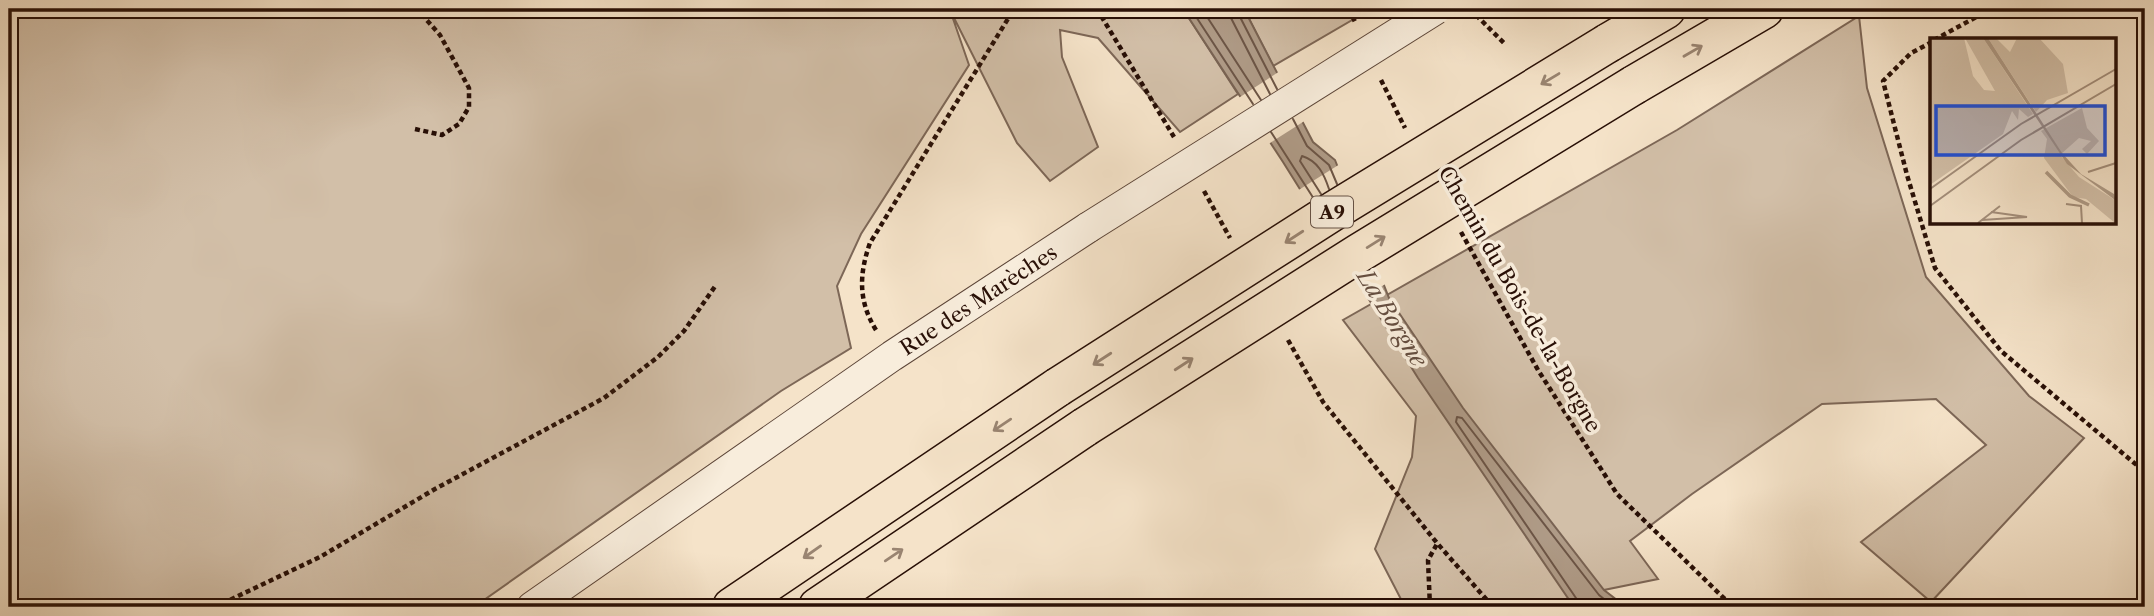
<svg xmlns="http://www.w3.org/2000/svg" width="2154" height="616" font-family="'Libre Caslon Text',serif">
<style>
.green{fill:#d2bfa8;stroke:#7d6757;stroke-width:2}
.water{fill:#af9b87;stroke:#796353;stroke-width:2}
.pier{fill:#f5e3c9}
.lines{fill:none;stroke-linecap:round;stroke-linejoin:round}
.shore{stroke:#6c5546;stroke-width:2}
.minor-casing{stroke:#5b4437;stroke-width:32}
.motorway-casing{stroke:#280f06;stroke-width:41}
.path{stroke:#280f06;stroke-width:4.5;stroke-dasharray:5 3.5;stroke-linecap:butt}
.minor{stroke:#f8eddc;stroke-width:30}
.motorway{stroke:#f5e3c9;stroke-width:38}
.minor-bridge-casing{stroke:#5b4437;stroke-width:32;stroke-linecap:butt}
.motorway-bridge-casing{stroke:#280f06;stroke-width:41;stroke-linecap:butt}
.minor-bridge{stroke:#f8eddc;stroke-width:30}
.motorway-bridge{stroke:#f5e3c9;stroke-width:38}
.oneway{stroke:#998471}
.labels{text-anchor:middle;dominant-baseline:central;stroke-width:7;stroke-linejoin:round;paint-order:stroke}
.shield{fill:#f8eddc;stroke:#665246;stroke-width:2}
.shield-label{font-size:19px;font-weight:bold;fill:#280f06}
.street-label{font-size:21px;fill:#280f06;stroke:#f8eddc}
.water-label{font-size:23px;font-style:italic;fill:#654e40;stroke:#f8eddc}
.inset-river{fill:none;stroke:#af9b87;stroke-width:3.5}
.inset-road{fill:none;stroke:#a38e7b;stroke-width:2}
.view{fill:#1d4ed8;fill-opacity:0.15;stroke:#1d4ed8;stroke-width:3.5}
.inset-edge{fill:none;stroke:#280f06;stroke-width:3.5}
</style>
<rect width="100%" height="100%" fill="#f5e3c9"/>
<filter id="stains"><feTurbulence type="fractalNoise" baseFrequency=".00286" numOctaves="4"/><feColorMatrix values="0 0 0 0 .2 0 0 0 0 .09 0 0 0 0 .02 0 0 0 .5 -.17"/></filter>
<radialGradient id="worn" r=".72"><stop offset=".6" stop-color="#630" stop-opacity="0"/><stop offset="1" stop-color="#630" stop-opacity=".3"/></radialGradient>
<!-- green -->
<g class="green">
<path d="M9,9H1183L1238,94L1180,132L1098,38L1060,30L1062,57L1098,147L1050,181L1017,143L950,10L969,65L861,234L837,286L851,348L781,391L474,607H9Z"/>
<path d="M1244,9H1371L1273,66Z"/>
<path d="M1859,16L1867,88L1926,277L2029,396L2084,438L1931,602L1861,542L1986,445L1936,399L1822,404L1692,494L1630,541L1658,579L1604,590L1590,607H1405L1375,549L1412,457L1416,416L1343,320L1677,130Z"/>
</g>
<!-- water -->
<path class="water" d="M1183,9H1244L1313,142L1335,160L1389,298L1463,408L1604,590L1626,607H1574L1418,378L1283,162Z"/>
<!-- pier -->
<g class="pier">
<path d="M1280,71L1306,120L1267,145L1237,99Z"/>
<path d="M1340,164L1387,283L1363,298L1297,191Z"/>
</g>
<g class="lines">
<!-- shore -->
<g class="shore">
<path d="M1191,9L1253,104"/>
<path d="M1202,9L1261,100"/>
<path d="M1229,9L1231,18L1270,94"/>
<path d="M1238,9L1239,15L1277,89"/>
<path d="M1293,119L1307,146L1329,165L1337,184"/>
<path d="M1271,132L1314,199"/>
<path d="M1321,194L1300,161L1302,156C1318,161 1324,174 1329,189"/>
<path d="M1579,607L1578,601L1456,422L1457,417L1462,418L1599,595L1614,607"/>
</g>
<!-- minor casing -->
<g class="minor-casing">
<g id="minor">
<path id="s1" d="M532,607L892,356L1089,227"/>
</g>
</g>
<!-- motorway casing -->
<g class="motorway-casing">
<g id="motorway">
<path d="M1608,43L1666,9"/>
<path d="M1634,85L1764,9"/>
<path d="M732,607L1058,387"/>
<path d="M818,607L1085,427"/>
</g>
</g>
<!-- path -->
<g class="path">
<path d="M1097,9L1174,137"/>
<path d="M1349,9L1356,24"/>
<path d="M1470,9L1504,43"/>
<path d="M1934,40L1991,9"/>
<path d="M1932,42L1911,53L1883,81L1907,175L1935,268L2001,351L2145,472"/>
<path d="M1381,80L1405,128"/>
<path d="M415,129L442,135L459,124L469,107V88L440,35L417,9"/>
<path d="M1204,191L1230,238"/>
<path d="M1461,232L1538,370L1617,494L1733,607"/>
<path d="M876,330C858,301 859,274 870,243L1014,9"/>
<path d="M1288,340L1323,402L1437,543L1493,607"/>
<path d="M215,607L320,557L435,489L604,398L658,357L684,331L716,285"/>
<path d="M1430,607L1428,560L1437,544"/>
</g>
<!-- minor -->
<use href="#minor" class="minor"/>
<!-- motorway -->
<use href="#motorway" class="motorway"/>
<!-- minor-bridge casing -->
<g class="minor-bridge-casing">
<path id="minor-bridge" d="M1089,227L1436,9"/>
</g>
<!-- motorway-bridge casing -->
<g class="motorway-bridge-casing">
<g id="motorway-bridge">
<path d="M1058,387L1335,210L1608,43"/>
<path d="M1085,427L1359,253L1634,85"/>
</g>
</g>
<!-- minor-bridge -->
<use href="#minor-bridge" class="minor-bridge"/>
<!-- motorway-bridge -->
<use href="#motorway-bridge" class="motorway-bridge"/>
</g>
<!-- one-way arrows -->
<defs><path id="oneway-shaft" d="M-6 0H5M1.5-3L5.5 0L1.5 3" fill="none" stroke-width="1.6" stroke-linecap="round" stroke-linejoin="round" transform="scale(1.75)"/></defs>
<g class="oneway">
<use href="#oneway-shaft" transform="translate(1693 51) rotate(-30)"/>
<use href="#oneway-shaft" transform="translate(1550 79) rotate(149)"/>
<use href="#oneway-shaft" transform="translate(1294 237) rotate(147)"/>
<use href="#oneway-shaft" transform="translate(1376 242) rotate(-32)"/>
<use href="#oneway-shaft" transform="translate(1102 359) rotate(147)"/>
<use href="#oneway-shaft" transform="translate(1184 364) rotate(-33)"/>
<use href="#oneway-shaft" transform="translate(1002 425) rotate(146)"/>
<use href="#oneway-shaft" transform="translate(812 552) rotate(145)"/>
<use href="#oneway-shaft" transform="translate(894 555) rotate(-34)"/>
</g>
<g class="labels">
<!-- shield labels -->
<rect class="shield" x="1311" y="196.5" width="42" height="31" rx="5"/>
<g class="shield-label">
<text x="1332" y="212">A9</text>
</g>
<!-- street labels -->
<g class="street-label">
<text stroke="none"><textPath href="#s1" startOffset="542">Rue des Marèches</textPath></text>
<text transform="translate(1520 299) rotate(60)">Chemin du Bois-de-la-Borgne</text>
</g>
<!-- water labels -->
<g class="water-label">
<text transform="translate(1392 318) rotate(58)">La Borgne</text>
</g>
</g>
<!-- overview -->
<g transform="translate(1930 38)">
<rect width="186" height="186" fill="#f5e3c9"/>
<path d="M0,0H34L43,38L54,52L65,53L35,0H53L103,76L98,79L89,71L88,82L82,73L73,96L0,147ZM58,0H66L80,14L87,0H109L133,26L138,55L117,62L106,74ZM152,70L157,90L169,103L157,116L152,111L161,103L149,100L130,117L149,139L185,162V185L156,161L143,159L114,120L117,101L111,93Z" fill="#d2bfa8"/>
<path d="M53,0H58L132,115L151,136L184,156L185,162L137,126Z" fill="#af9b87"/>
<path class="inset-river" d="M116,134L140,158L159,167"/>
<path class="inset-road" d="M158,134L186,125M0,151L91,86L186,31M136,166L151,168L152,185M0,168L91,102L186,46M52,182L97,179L61,174M48,185L70,168"/>
<path class="view" d="M6,68H175V117H6Z"/>
<rect width="186" height="186" class="inset-edge"/>
</g>
<!-- margin -->
<rect width="2154" height="616" fill="none" stroke="#f5e3c9" stroke-width="35"/>
<rect x="10" y="10" width="2133" height="595" fill="none" stroke="#280f06" stroke-width="3.5"/>
<rect x="18" y="18" width="2119" height="581" fill="none" stroke="#280f06" stroke-width="2"/>
<rect width="100%" height="100%" filter="url(#stains)"/>
<rect width="100%" height="100%" fill="url(#worn)"/>
</svg>
